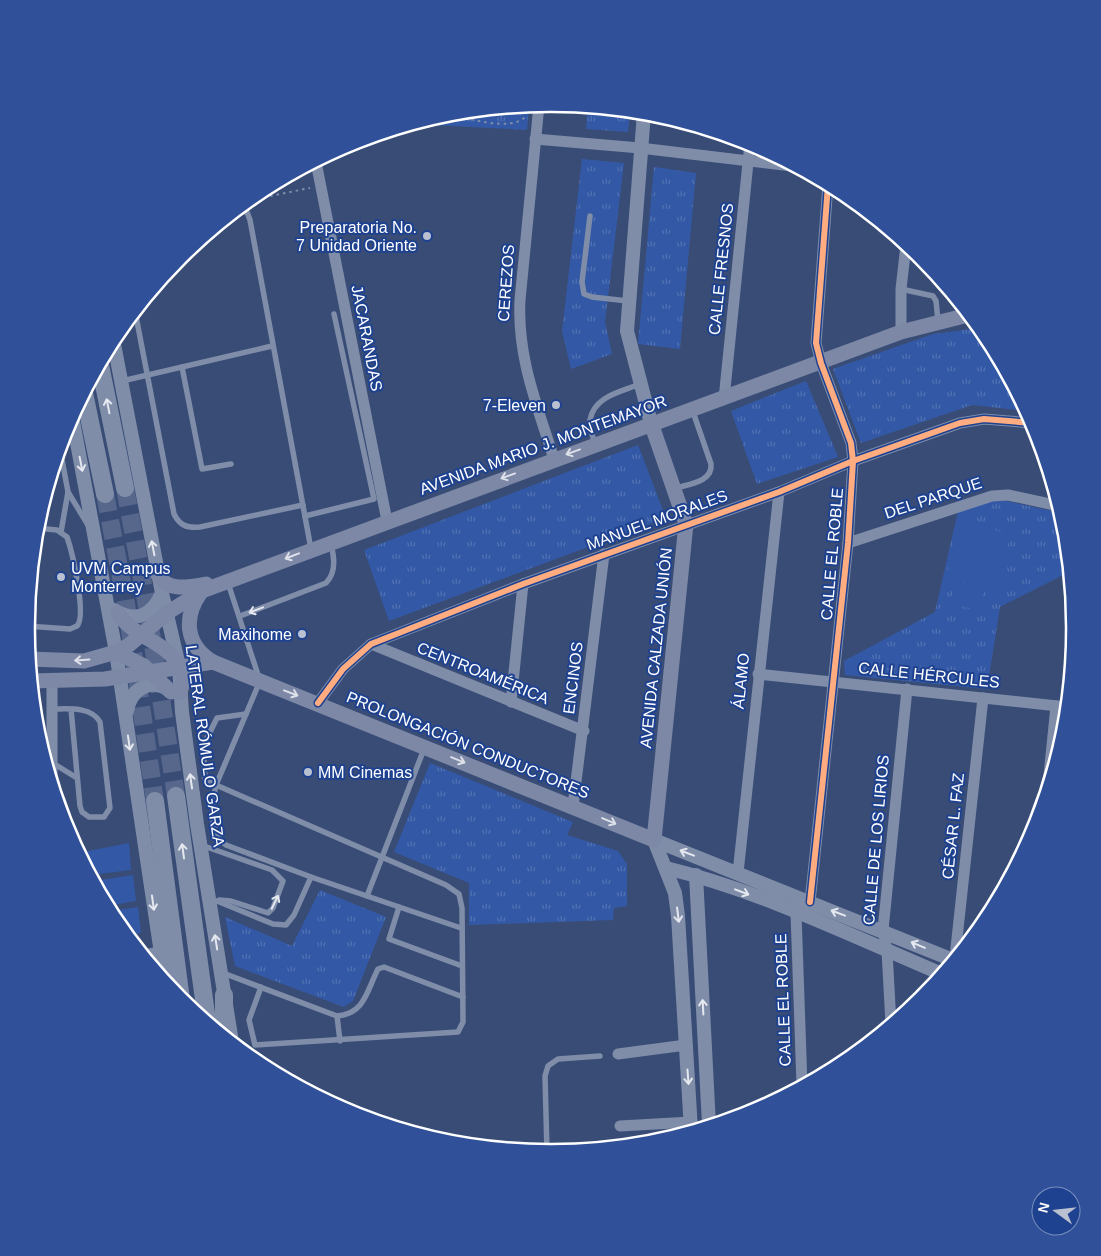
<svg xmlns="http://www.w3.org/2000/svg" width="1101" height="1256" font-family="Arial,sans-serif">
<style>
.grass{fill:url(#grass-tufts)}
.pitch{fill:#3359a6}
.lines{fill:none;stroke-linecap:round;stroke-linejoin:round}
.primary-tunnel{stroke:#56678b;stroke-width:18;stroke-dasharray:18 9;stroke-linecap:butt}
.path{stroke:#7f8da9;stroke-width:2;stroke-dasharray:2.5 4;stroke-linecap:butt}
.service{stroke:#7f8da9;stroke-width:5.5}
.minor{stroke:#7f8da9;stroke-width:11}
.tertiary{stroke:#7f8da9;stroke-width:14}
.secondary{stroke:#7c88a6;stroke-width:15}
.primary{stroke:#7f8da8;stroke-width:18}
.cycleway-casing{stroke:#1e4290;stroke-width:9}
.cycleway{stroke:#ffac80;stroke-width:6}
.oneway{stroke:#e5e8ee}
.oneway2{stroke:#dee1e9}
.poi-dot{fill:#b9c0cf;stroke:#1e4290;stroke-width:2}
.labels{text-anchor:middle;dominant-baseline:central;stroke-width:4;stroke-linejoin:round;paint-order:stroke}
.poi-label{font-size:16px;fill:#fff;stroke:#1e4290;text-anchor:end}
.street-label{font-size:16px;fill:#fff;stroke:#1e4290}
.rim{fill:none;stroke:#fff;stroke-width:2.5}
</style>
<defs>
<pattern id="grass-tufts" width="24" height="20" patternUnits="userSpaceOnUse" patternTransform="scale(1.25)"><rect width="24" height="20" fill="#3359a6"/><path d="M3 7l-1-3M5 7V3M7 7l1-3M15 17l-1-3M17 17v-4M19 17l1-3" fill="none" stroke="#5272b3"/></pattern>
</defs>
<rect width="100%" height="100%" fill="#384c76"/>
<!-- grass -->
<g class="grass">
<path d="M529,106L527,130L414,124L449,114Z"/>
<path d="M588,107L630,112L628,132L586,129Z"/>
<path d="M582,159L624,163L605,322L612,354L571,369L562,331Z"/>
<path d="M654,167L696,173L680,349L638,344Z"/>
<path d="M979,328L987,337L1026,411L972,405L861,443L833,369L933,334Z"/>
<path d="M806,381L838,457L757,484L731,411Z"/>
<path d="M638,445L666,518L389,621L364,550Z"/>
<path d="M982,501H1006L1061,513L1065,526L1069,572L1000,607L987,689L845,675L844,661L935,612L958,511Z"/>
<path d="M430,763L573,822L567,835L618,851L627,864V906L614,908L613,920L469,925V883L394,852Z"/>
<path d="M320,890L386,917L353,1001L344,1007L235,966L225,917L292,946Z"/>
</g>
<!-- pitch -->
<g class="pitch">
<path d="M959,521L1010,534L998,592L946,579Z"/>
<path d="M956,585L983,592L980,610L951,604Z"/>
<path d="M129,843L131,870L91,875L84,862L83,852Z"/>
<path d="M133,875L136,901L107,906L94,881Z"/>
<path d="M138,907L141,933L128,936L110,911Z"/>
</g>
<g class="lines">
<!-- primary-tunnel -->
<g class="primary-tunnel">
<path d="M125,488L146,600L176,796"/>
<path d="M105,494L126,604L155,801"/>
</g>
<!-- path -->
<g class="path">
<path d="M453,113C469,120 512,131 525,117V106"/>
<path d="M254,206L265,197L310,188"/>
</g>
<!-- service -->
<g class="service">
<path d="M237,210L247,212L250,220L311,549"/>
<path d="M590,216L582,282L584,294L592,297L628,301"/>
<path d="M901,289L933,296L936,301L938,321"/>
<path d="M135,311L174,514C180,526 187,528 200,527L303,505"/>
<path d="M182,367L202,469L231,464"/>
<path d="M122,381L272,346"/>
<path d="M595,444C593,437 589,427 590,420C594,396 621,392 640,384"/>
<path d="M60,449L68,492L88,525"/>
<path d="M676,488C689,484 713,482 711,464L692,409"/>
<path d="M305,516L374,499L334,314"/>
<path d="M61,532L68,492"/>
<path d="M228,583L260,681L216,785L446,885L459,894L462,908L463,1022L458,1032L255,1045L249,1020L261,987"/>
<path d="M240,616L326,583C336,573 335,559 331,545"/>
<path d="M26,626L70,629L77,626C87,616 72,551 67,537L57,530L36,528"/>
<path d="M52,709C68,709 91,706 100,722L110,808L104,817H89L82,812L80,806L71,709"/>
<path d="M51,762L77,778"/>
<path d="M201,845L272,870L283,881L273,908L268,913L231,901L219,900"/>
<path d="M311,877L461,928"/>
<path d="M367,896L424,749"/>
<path d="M209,902L217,901L273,924L286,925L294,915L311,877L226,845C208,833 212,803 216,785L205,778L203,746L217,718L246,714"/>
<path d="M399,907L389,939L462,966"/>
<path d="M223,973L337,1016C365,1014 367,990 378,969L384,967L463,997"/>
<path d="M337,1016L340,1041"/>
<path d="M547,1152L545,1076L548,1066L558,1059L600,1056"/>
</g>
<!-- minor -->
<g class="minor">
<path d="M539,105L520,300C517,357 537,405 554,459"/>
<path d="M535,139L640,148L792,166"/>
<path d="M316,162L387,521"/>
<path d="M901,332V289L906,245"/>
<path d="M724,399L750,143"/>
<path d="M848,543L992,496L1008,495L1059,506"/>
<path d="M371,644L584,731"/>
<path d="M758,674L1067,707"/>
<path d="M511,702L523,584"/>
<path d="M318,703L343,669L371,644L523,584L779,492L853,461L960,423L984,419L1032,423"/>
<path d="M52,781V682"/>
<path d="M1048,785L1056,706"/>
<path d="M573,806L604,554"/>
<path d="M738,873L779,492"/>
<path d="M810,902L848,543L853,461L851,443L821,363L816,343L828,185"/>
<path d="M796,913L802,1085"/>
<path d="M144,955L160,952"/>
<path d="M955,957L983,698"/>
<path d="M891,1024L887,951L883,930L907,689"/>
<path d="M618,1054L686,1045"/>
<path d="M620,1126L691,1122"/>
</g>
<!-- tertiary -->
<g class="tertiary">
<path d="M644,113L627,331L651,423"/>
<path d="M113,339L162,593L179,666L182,712L197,824L232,1042"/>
<path d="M72,416L116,652L165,980"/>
<path d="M114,610C136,623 152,616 162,593"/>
<path d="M127,711C130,690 150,677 169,690"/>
<path d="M654,840L953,960"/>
<path d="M654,840L675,893L678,916L691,1130"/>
<path d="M666,868C761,891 852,936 942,974"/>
<path d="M696,875L709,1125"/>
</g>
<!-- secondary -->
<g class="secondary">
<path d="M158,575C167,592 190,587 206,584"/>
<path d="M201,592C183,617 185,645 213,662L654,840L686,524L651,423"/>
<path d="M118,613C133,638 164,639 179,666"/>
<path d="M116,652L144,666L171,692"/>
<path d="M29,659L84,661L116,652L129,645L167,613L202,591L901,332L968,315"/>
<path d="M31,681L105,679L213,662"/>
<path d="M180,693L184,677L197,663"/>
</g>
<!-- primary -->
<g class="primary">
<path d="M100,365L125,488"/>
<path d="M84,393L105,494"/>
<path d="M176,796L207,1021"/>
<path d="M155,801L181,1000"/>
<path d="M224,1035V995"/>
</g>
<!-- cycleway casing -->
<g class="cycleway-casing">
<g id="cycleway">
<path d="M318,703L343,669L371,644L523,584L779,492L853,461L960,423L984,419L1032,423"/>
<path d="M810,902L848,543L853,461L851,443L821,363L816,343L828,185"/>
</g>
</g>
<!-- cycleway -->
<use href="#cycleway" class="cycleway"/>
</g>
<!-- one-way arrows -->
<defs><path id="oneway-shaft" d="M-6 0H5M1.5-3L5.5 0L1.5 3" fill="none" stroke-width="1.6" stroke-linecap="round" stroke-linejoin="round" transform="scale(1.25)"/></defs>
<g class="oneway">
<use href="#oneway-shaft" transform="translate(108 406) rotate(-101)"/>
<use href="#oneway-shaft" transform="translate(81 464) rotate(79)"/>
<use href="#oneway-shaft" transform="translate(153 548) rotate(-101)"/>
<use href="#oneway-shaft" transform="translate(256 610) rotate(159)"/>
<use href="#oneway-shaft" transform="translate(129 743) rotate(82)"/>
<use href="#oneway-shaft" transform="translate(191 781) rotate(-98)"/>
<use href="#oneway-shaft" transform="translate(183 851) rotate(-98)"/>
<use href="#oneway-shaft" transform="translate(687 853) rotate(-159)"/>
<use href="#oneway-shaft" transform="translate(742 892) rotate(21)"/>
<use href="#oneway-shaft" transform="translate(275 902) rotate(-64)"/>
<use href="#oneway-shaft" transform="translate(153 903) rotate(82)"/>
<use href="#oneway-shaft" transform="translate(838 913) rotate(-159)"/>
<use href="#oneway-shaft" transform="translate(678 915) rotate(83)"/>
<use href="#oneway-shaft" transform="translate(216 942) rotate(-99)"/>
<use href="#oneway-shaft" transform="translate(918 945) rotate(-157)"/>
<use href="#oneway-shaft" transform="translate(703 1007) rotate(-93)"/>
<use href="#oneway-shaft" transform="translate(688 1077) rotate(86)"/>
</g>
<g class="oneway2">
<use href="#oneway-shaft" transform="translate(573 452) rotate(160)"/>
<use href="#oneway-shaft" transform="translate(508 476) rotate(160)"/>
<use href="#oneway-shaft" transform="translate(292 556) rotate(159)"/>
<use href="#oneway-shaft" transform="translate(82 660) rotate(176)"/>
<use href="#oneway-shaft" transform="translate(291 693) rotate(21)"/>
<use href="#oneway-shaft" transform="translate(458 760) rotate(22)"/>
<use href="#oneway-shaft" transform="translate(609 821) rotate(23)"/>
</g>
<!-- markers -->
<g class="poi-dot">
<circle cx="427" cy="236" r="5"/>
<circle cx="556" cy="405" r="5"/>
<circle cx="61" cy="577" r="5"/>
<circle cx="302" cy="634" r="5"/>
<circle cx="308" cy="772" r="5"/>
</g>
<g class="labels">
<!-- poi labels -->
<g class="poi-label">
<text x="417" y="227">Preparatoria No.<tspan x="417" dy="18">7 Unidad Oriente</tspan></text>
<text x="546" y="405">7-Eleven</text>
<text x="71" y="568" text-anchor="start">UVM Campus<tspan x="71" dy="18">Monterrey</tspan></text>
<text x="292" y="634">Maxihome</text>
<text x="318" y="772" text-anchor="start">MM Cinemas</text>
</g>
<!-- street labels -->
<g class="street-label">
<text transform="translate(721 269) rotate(-84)">CALLE FRESNOS</text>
<text transform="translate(506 283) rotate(-86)">CEREZOS</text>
<text transform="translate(367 338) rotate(79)">JACARANDAS</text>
<text transform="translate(543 445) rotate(-20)">AVENIDA MARIO J. MONTEMAYOR</text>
<text transform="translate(933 498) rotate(-18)">DEL PARQUE</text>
<text transform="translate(657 520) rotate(-20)">MANUEL MORALES</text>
<text transform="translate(832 554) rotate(-85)">CALLE EL ROBLE</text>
<text transform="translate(656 648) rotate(-84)">AVENIDA CALZADA UNIÓN</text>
<text transform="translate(483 673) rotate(22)">CENTROAMÉRICA</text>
<text transform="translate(929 675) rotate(6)">CALLE HÉRCULES</text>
<text transform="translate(573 678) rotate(-83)">ENCINOS</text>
<text transform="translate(741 681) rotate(-84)">ÁLAMO</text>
<text transform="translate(468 745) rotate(22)">PROLONGACIÓN CONDUCTORES</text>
<text transform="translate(205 746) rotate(82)">LATERAL RÓMULO GARZA</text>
<text transform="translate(953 826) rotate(-84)">CÉSAR L. FAZ</text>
<text transform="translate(876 840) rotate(-85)">CALLE DE LOS LIRIOS</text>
<text transform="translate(783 1000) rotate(-92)">CALLE EL ROBLE</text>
</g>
</g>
<!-- crop -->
<path d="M0 0H1101V1256H0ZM550 112H551A515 515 0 0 1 1066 627V629A515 515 0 0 1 551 1144H550A515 515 0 0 1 35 629V627A515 515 0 0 1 550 112Z" fill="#305199" fill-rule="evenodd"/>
<path class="rim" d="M550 112H551A515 515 0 0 1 1066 627V629A515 515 0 0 1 551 1144H550A515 515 0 0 1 35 629V627A515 515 0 0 1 550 112Z"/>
<!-- north arrow -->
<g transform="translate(1056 1211) rotate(285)"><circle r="24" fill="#1e4290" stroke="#788ebc"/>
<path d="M0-4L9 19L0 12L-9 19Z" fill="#b9c0cf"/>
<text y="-8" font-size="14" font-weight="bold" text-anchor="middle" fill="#ffffff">N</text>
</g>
</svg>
